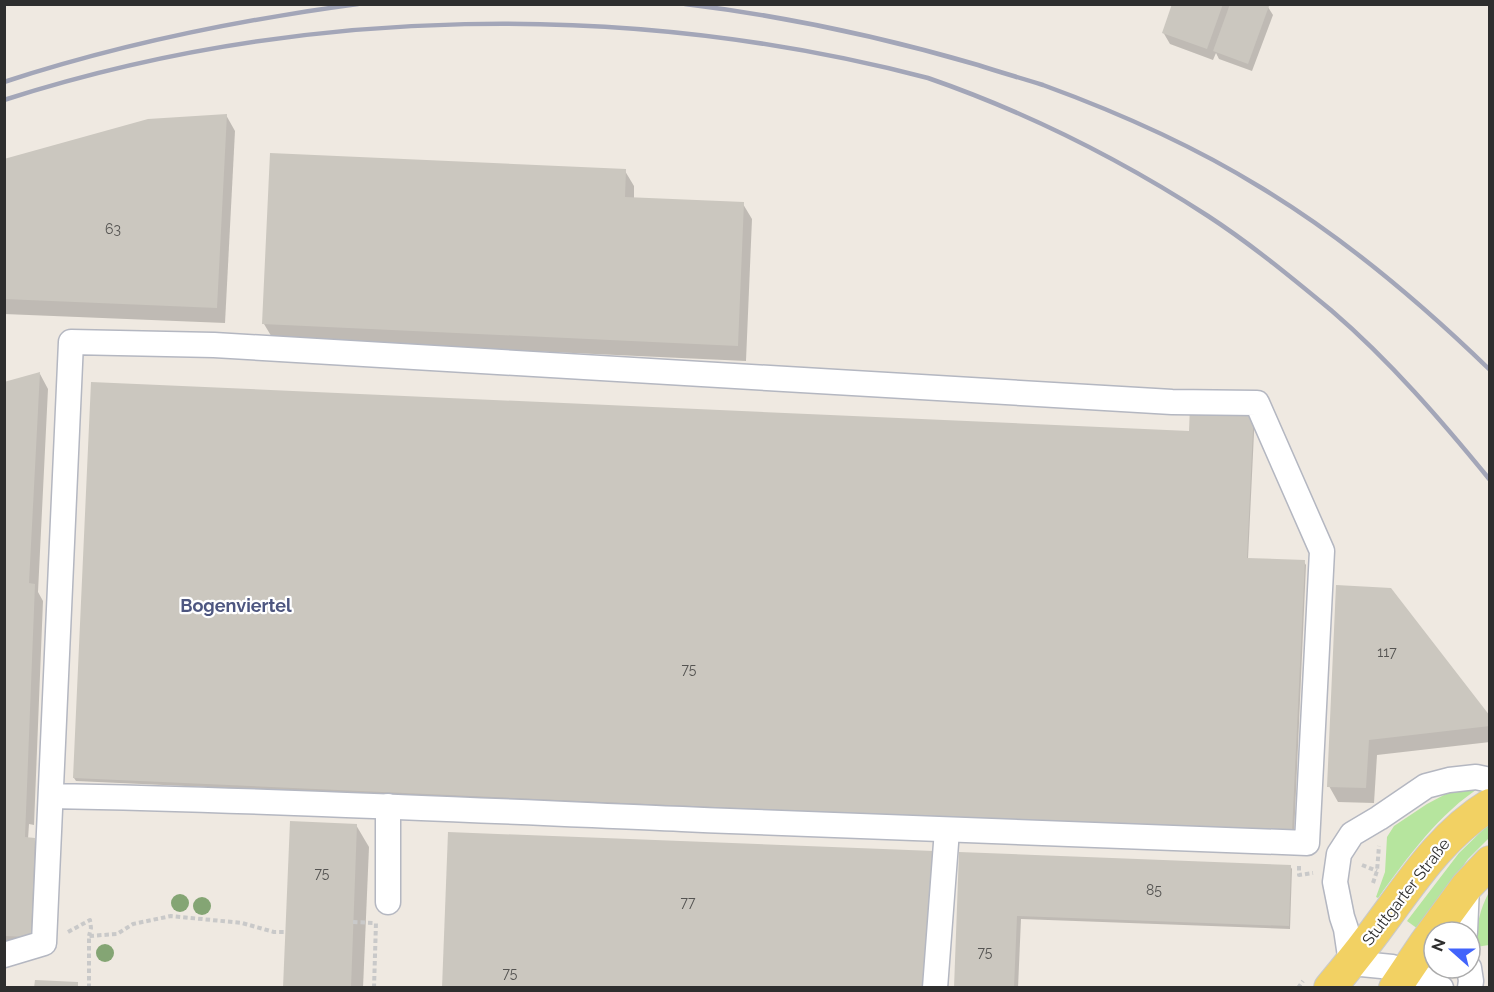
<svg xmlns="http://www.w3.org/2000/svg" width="1494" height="992" font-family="Raleway,sans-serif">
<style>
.green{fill:#b6e59e}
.shadow{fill:#0003}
.building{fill:#cbc7bf}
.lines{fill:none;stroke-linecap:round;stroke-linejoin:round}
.minor-casing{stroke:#b4b7c1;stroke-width:27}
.major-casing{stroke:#c9c9c9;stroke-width:34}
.path{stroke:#c9c9c9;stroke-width:4;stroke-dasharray:4.5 3;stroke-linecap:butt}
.minor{stroke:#fff;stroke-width:24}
.major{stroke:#f2d163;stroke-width:32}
.rail{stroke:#a3a6b8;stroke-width:4.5}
.tree{fill:#84a574}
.labels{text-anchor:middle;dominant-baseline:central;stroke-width:4.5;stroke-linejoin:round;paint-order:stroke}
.number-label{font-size:14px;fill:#555452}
.street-label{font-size:16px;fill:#2e2e2e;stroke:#fff}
.neighbourhood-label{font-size:18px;font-weight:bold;fill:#4d5680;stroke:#fff}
</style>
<rect width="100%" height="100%" fill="#efe9e1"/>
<!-- green -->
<g class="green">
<path d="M1482,786C1439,813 1408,857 1378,898L1376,897L1385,872L1387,837L1394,826L1427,804L1459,787Z"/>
<path d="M1489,824V838L1468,859L1418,929L1407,921L1459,853Z"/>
<path d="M1489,892V945L1476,947C1476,926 1480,909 1489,892Z"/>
</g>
<!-- shadow -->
<g class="shadow">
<path d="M1174,4H1262L1268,7L1273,15L1252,71L1219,59L1216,53L1213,60L1170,44L1163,32Z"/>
<path d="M226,115L235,131L225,323L4,314V160Z"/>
<path d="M625,171L634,186V199L743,204L752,219L746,361L273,339L264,324Z"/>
<path d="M40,374L48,389L38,592L43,601L34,825L29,824L28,839H34L38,847L34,944L4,943V384Z"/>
<path d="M1255,412L1248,559L1304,562L1306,565L1294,836L76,781L74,778Z"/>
<path d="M1337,586L1490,719V742L1377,755L1374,803L1338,802L1329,786Z"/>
<path d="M356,825L369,847L363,988H285Z"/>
<path d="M960,853L1290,866L1292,869L1290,929L1021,919L1018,988H955Z"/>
</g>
<!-- building -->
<g class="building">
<path d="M1172,4H1223L1207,49L1162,33Z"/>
<path d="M1230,4L1269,6L1248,64L1213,51Z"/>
<path d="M227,114L217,308L4,299V159L148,119Z"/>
<path d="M270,153L626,169L625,197L744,202L738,346L262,324Z"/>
<path d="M40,372L29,583L35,584L25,837L35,838L31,937L4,936V382Z"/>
<path d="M91,382L1189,431L1190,405L1254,408L1247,558L1305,560L1292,833L73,778Z"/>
<path d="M1336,585L1391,588L1490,716V726L1369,740L1366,788L1327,787Z"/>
<path d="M290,821L357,824L351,988H283Z"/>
<path d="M448,832L934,851L928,988H442Z"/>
<path d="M959,852L1291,865L1289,926L1017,916L1014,988H954Z"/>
<path d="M35,980L78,982V988H34Z"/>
</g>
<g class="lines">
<!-- minor casing -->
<g class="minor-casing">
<g id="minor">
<path d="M388,902V806"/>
<path d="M1465,932L1467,886"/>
<path d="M4,955L44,943L71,342L214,345L1172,402L1257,403L1322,551L1307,843C1098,836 890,828 682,819C472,810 262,800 51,796"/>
<path d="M1469,968L1471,981L1470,988"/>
<path d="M935,988L947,830"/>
<path d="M1441,988L1428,980L1392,967L1351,963L1346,929L1342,917L1335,882L1339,854L1352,834L1379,818L1426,786L1449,780L1476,777L1490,780"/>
</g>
</g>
<!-- major casing -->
<g class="major-casing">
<g id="major">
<path d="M1330,988C1350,964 1369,940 1387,915C1417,874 1446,832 1490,805"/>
<path d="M1395,988L1426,942L1467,886L1490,862"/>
</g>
</g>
<!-- path -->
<g class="path">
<path d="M1362,865L1377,871"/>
<path d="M1299,866V875L1313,873"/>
<path d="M1373,883L1377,871L1379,846"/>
<path d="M353,922L375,923"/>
<path d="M68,932L90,920L91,928L89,936"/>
<path d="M89,988V936L117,934L133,924L171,916L242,923L274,932H286"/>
<path d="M374,988L376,922"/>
<path d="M1298,988L1303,981"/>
</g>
<!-- minor -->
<use href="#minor" class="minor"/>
<!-- major -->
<use href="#major" class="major"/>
<!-- rail -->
<g class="rail">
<path d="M685,4C784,16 882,37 978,65C999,72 1021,78 1043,85C1117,112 1192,145 1260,187C1343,237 1420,302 1490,370"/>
<path d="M4,82C120,44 238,20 358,4"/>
<path d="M4,100C300,5 629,0 928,78C1026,112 1120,159 1208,216C1251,244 1292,278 1332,311C1390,361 1441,420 1490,480"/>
</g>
</g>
<!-- trees -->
<g class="tree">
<circle cx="180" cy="903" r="9"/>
<circle cx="202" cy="906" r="9"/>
<circle cx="105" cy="953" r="9"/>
</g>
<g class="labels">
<!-- number labels -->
<g class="number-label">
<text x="113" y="229">63</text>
<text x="1387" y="652">117</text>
<text x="689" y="669">75</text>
<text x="322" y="873">75</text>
<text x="1154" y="890">85</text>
<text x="688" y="902">77</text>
<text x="985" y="952">75</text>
<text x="510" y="973">75</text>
</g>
<!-- street labels -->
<g class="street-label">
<text transform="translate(1406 892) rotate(-52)">Stuttgarter Straße</text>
</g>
<!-- neighbourhood labels -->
<g class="neighbourhood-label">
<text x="236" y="605">Bogenviertel</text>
</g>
</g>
<!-- border -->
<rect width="1494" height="992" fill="none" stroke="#2e2e2e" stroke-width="12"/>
<!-- north arrow -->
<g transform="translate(1452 950) rotate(291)"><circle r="28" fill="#ffffff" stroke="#ababab" stroke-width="1.5"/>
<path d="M0-4.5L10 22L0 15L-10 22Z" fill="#4264fb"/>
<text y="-9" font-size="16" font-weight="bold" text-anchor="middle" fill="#2e2e2e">N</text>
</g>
</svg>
